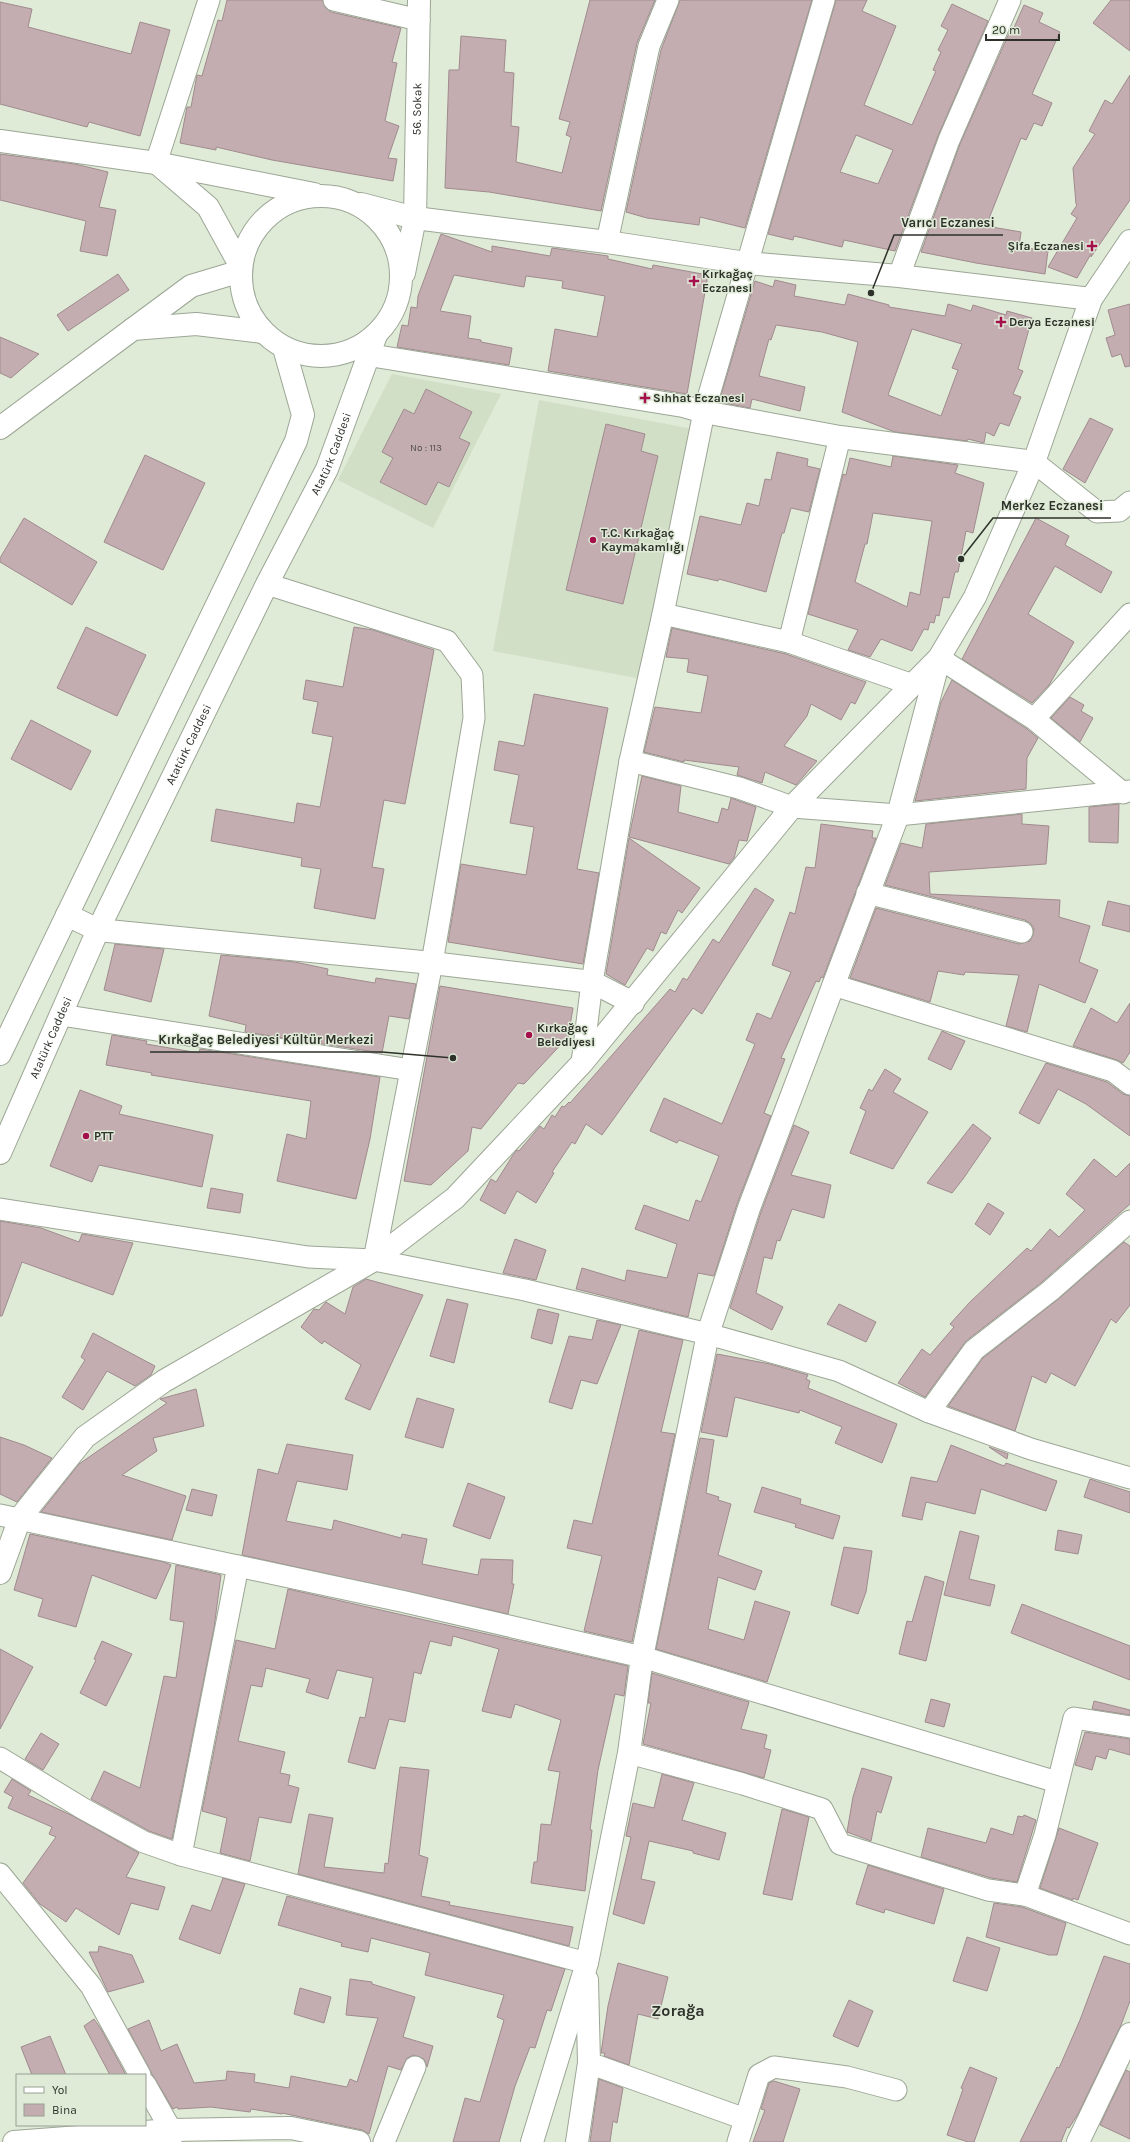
<svg xmlns="http://www.w3.org/2000/svg" width="1130" height="2142" font-family="Karla,sans-serif">
<style>
.built{fill:#d2dfc7}
.building{fill:#c3adb1;stroke:#a08b8e;fill-rule:evenodd}
.lines{fill:none;stroke-linecap:round;stroke-linejoin:round}
.minor-casing{stroke:#9ca695;stroke-width:23}
.tertiary-casing{stroke:#9ca695;stroke-width:24}
.secondary-casing{stroke:#9ca695;stroke-width:24}
.minor{stroke:#fff;stroke-width:21}
.tertiary{stroke:#fff;stroke-width:22}
.secondary{stroke:#fff;stroke-width:22}
.poi-dot{fill:#a5104c;stroke:#dfead7;stroke-width:1.5}
.labels{text-anchor:middle;dominant-baseline:central;stroke-width:3;stroke-linejoin:round;paint-order:stroke}
.number-label{font-size:10px;fill:#52504c}
.street-label{font-size:12px;fill:#2d312a;stroke:#dfead7}
.poi-label{font-size:12px;font-weight:bold;fill:#2d312a;stroke:#dfead7;text-anchor:start}
.district-label{font-size:16px;font-weight:bold;fill:#2d312a;stroke:#dfead7}
.leader{fill:none;stroke:#2d312a;stroke-width:1.5}
.callout-dot{fill:#2d312a;stroke:#dfead7;stroke-width:1.5}
.callout-label{font-size:13px;text-anchor:middle;font-weight:bold;fill:#2d312a;stroke:#dfead7;stroke-width:3;stroke-linejoin:round;paint-order:stroke}
</style>
<rect width="100%" height="100%" fill="#dfead7"/>
<!-- built -->
<g class="built">
<path d="M392,374L501,394L433,528L338,480Z"/>
<path d="M539,400L693,429L647,680L493,651Z"/>
</g>
<!-- building -->
<g class="building">
<path d="M227,0H322L326,8L331,12L401,28L392,62L397,63L385,121L399,126L388,158L397,159L393,181L272,160L216,147V150L180,143L187,107H191L197,75L202,76L218,20L222,21Z"/>
<path d="M590,0H655L637,43L601,211L489,192L445,188L449,70H459L461,36L506,40L504,72L514,73L511,126L519,127L516,162L562,173L571,137L566,135L570,122L559,119Z"/>
<path d="M680,0H812L745,228L700,217L699,225L647,218L626,212L661,50Z"/>
<path d="M836,0H867L862,11L896,26L864,105L912,125L936,71L933,70L941,52L938,50L948,30L941,26L952,4L988,21L938,136L895,251L844,240L842,247L794,236L793,240L768,234ZM856,135L893,150L878,184L840,172Z"/>
<path d="M1111,0H1130V51L1093,23Z"/>
<path d="M0,2L32,9L28,27L131,54L140,22L170,30L140,136L89,122L87,127L0,104Z"/>
<path d="M1024,5L1043,13L1039,22L1060,32L1032,94L1052,103L1042,126L1034,123L1026,140L1021,138L986,226L1021,232L1019,247L1048,251L1045,274L976,263L921,252L960,144L1010,31L1012,32Z"/>
<path d="M1130,75V200L1091,257V254L1077,278L1048,267L1077,218L1071,214L1077,205L1076,204L1073,168L1095,134L1089,131L1105,100L1112,104Z"/>
<path d="M0,154L75,164L108,172L99,207L116,210L107,256L80,251L86,221L0,200Z"/>
<path d="M441,234L492,252V246L550,256L552,248L608,256V259L652,269L653,265L708,275L687,394L548,371L555,329L597,337L605,296L562,288L563,281L526,276L524,287L454,275L440,311L471,316L468,338L481,340V342L512,348L509,365L397,347L402,325L408,326L411,307L417,308L418,296Z"/>
<path d="M118,274L129,290L68,331L57,315Z"/>
<path d="M775,280L796,285L794,296L845,305L848,294L889,305V307L945,316L948,304L971,311L973,305L1006,315L1007,311L1032,318L1018,369L1023,371L1013,394L1021,397L1009,426L1000,423L994,436L986,432L984,443L968,439L967,441L895,432L842,412L858,342L822,332L776,325L771,340L769,339L759,376L805,387L800,411L752,399L750,408L719,402L755,281L773,287ZM912,329L962,344L952,368L958,370L941,416L888,395Z"/>
<path d="M1130,304V366L1125,367L1121,354L1112,357L1106,338L1115,335L1108,310Z"/>
<path d="M0,337L39,354L11,378L0,373Z"/>
<path d="M426,389L472,412L459,438L470,443L449,487L438,482L426,505L380,482L393,458L382,452L404,409L414,414Z"/>
<path d="M1090,418L1113,429L1085,483L1063,469Z"/>
<path d="M606,424L645,434L641,451L658,456L623,604L566,590Z"/>
<path d="M777,452L808,459L807,466L820,469L809,512L791,508L784,533H782L766,592L719,579L718,581L687,574L700,516L741,525L747,503L759,506L765,479L771,480Z"/>
<path d="M145,455L205,483L163,570L104,542Z"/>
<path d="M893,456L958,465L955,473L984,483L973,533L966,531L958,572H955L949,598L943,597L939,616L936,615L934,623L930,622L928,630L924,629L912,651L881,639L870,657L848,650L858,630L808,614L843,474L846,475L850,458L891,467ZM873,513L932,521L920,595L910,592L907,607L855,582L865,544H867Z"/>
<path d="M24,518L97,562L72,605L0,562V558Z"/>
<path d="M1036,518L1069,536L1065,545L1112,572L1101,593L1055,566L1028,614L1074,642L1049,685L1032,703L962,659Z"/>
<path d="M86,627L146,655L117,716L57,688Z"/>
<path d="M354,627L373,630L434,650L405,804L384,800L372,867L384,869L375,919L314,908L321,869L301,866L302,858L211,841L216,809L294,823L297,803L320,807L333,737L312,733L318,702L303,699L306,680L343,687Z"/>
<path d="M672,628L786,654L866,682L855,704L851,702L841,720L811,704L807,716L784,746L817,761L796,785L765,772L762,783L737,775L739,767L684,760V762L644,752L655,707L701,713L708,676L687,672L689,659L666,657Z"/>
<path d="M952,680L1027,729L1038,738L1027,758L1026,789L915,801L941,702Z"/>
<path d="M534,694L608,708L577,869L599,873L583,964L448,942L461,864L526,875L534,827L510,823L519,775L494,770L499,741L524,746Z"/>
<path d="M1070,697L1084,705L1081,711L1093,718L1080,742L1051,718Z"/>
<path d="M31,720L91,751L71,790L11,759Z"/>
<path d="M642,776L681,786L678,812L718,823L722,808L728,810L731,798L756,807L747,841L739,840L734,858L729,864L629,837Z"/>
<path d="M1119,804L1118,843L1089,842V807Z"/>
<path d="M1022,814V824L1049,826L1046,864L929,872L930,894L1060,900L1059,917L1090,926L1079,962L1098,970L1085,1003L1039,984L1027,1032L1006,1026L1019,975L965,972L964,975L938,971L930,1002L850,978L876,908L1019,944L1030,941L1033,935L1034,929L1031,924L1025,920L885,885L901,843L922,848L926,824Z"/>
<path d="M821,824L873,831L872,838H876L823,978L821,977L819,982L816,981L781,1058L785,1059L764,1113L771,1116L737,1204L714,1276L698,1273L688,1317L576,1289L582,1268L625,1281L627,1270L667,1278L677,1244L635,1229L644,1205L689,1221L696,1200L701,1202L719,1156L679,1140L677,1143L650,1131L664,1098L722,1124L755,1044L746,1040L757,1013L771,1019L791,972L772,965L790,912L795,914L806,867L815,868Z"/>
<path d="M629,838L700,888L682,913L678,910L666,934L661,932L653,951L647,948L625,985L606,974Z"/>
<path d="M755,888L774,900L702,1014L693,1008L602,1135L586,1124L575,1144L572,1142L552,1172L554,1173L536,1203L517,1191L505,1214L480,1200L491,1179L496,1182L513,1155L517,1150L519,1151L540,1126L544,1129L552,1115L555,1117L562,1106L564,1107L569,1102L570,1103L670,989L675,992L683,978L687,980L713,939L719,943Z"/>
<path d="M1108,901L1130,906V932L1102,925Z"/>
<path d="M115,944L164,949L151,1002L104,990Z"/>
<path d="M221,955L295,962L328,969L327,975L375,983L376,978L416,984L409,1019L389,1016L382,1053L245,1032L246,1025L209,1016Z"/>
<path d="M440,986L573,1008L568,1037L524,1084L518,1083L481,1129L472,1127L468,1151L431,1185L404,1181Z"/>
<path d="M1130,1003V1052L1123,1063L1117,1060L1073,1046L1091,1008L1117,1023Z"/>
<path d="M942,1031L965,1041L951,1070L928,1059Z"/>
<path d="M112,1035L147,1041L146,1044L199,1053L200,1049L380,1077L370,1139L356,1199L277,1181L287,1134L306,1139L311,1101L151,1075L152,1073L106,1065Z"/>
<path d="M1046,1063L1107,1082L1123,1094L1130,1096V1136L1086,1104L1058,1089L1039,1124L1019,1113Z"/>
<path d="M885,1069L901,1079L893,1092L928,1112L893,1169L850,1153L866,1111L860,1108L869,1089L872,1091Z"/>
<path d="M80,1090L122,1106L119,1114L213,1135L202,1187L99,1165L92,1182L50,1166Z"/>
<path d="M973,1124L991,1138L963,1179L952,1193L927,1183Z"/>
<path d="M794,1125L809,1132L791,1175L831,1185L824,1218L792,1209L780,1241L777,1240L772,1259L764,1257L756,1293L783,1307L772,1330L730,1308L761,1212Z"/>
<path d="M1094,1159L1116,1177L1130,1163V1204L1042,1282L966,1341L925,1397L898,1383L922,1349L930,1355L954,1327L950,1324L970,1302L1027,1248L1031,1251L1050,1229L1059,1237L1085,1210L1066,1194Z"/>
<path d="M211,1188L243,1194L240,1213L207,1208Z"/>
<path d="M988,1203L1004,1213L990,1235L975,1224Z"/>
<path d="M0,1221L41,1228L79,1242L82,1234L133,1243L113,1295L22,1262L2,1316H0Z"/>
<path d="M515,1239L546,1250L536,1280L503,1273Z"/>
<path d="M1124,1242L1130,1246V1305L1116,1323L1111,1319L1075,1386L1051,1373L1046,1383L1032,1376L1015,1431L948,1406L983,1358L1057,1300Z"/>
<path d="M366,1279L423,1295L370,1410L345,1399L361,1365L324,1341L322,1344L301,1327L314,1309L319,1310L326,1302L345,1314L353,1287Z"/>
<path d="M447,1299L468,1304L454,1363L430,1356Z"/>
<path d="M839,1304L876,1322L866,1342L827,1324Z"/>
<path d="M538,1309L559,1314L552,1344L531,1338Z"/>
<path d="M597,1320L621,1325L597,1384L581,1380L572,1409L549,1402L569,1336L592,1340Z"/>
<path d="M639,1330L683,1340L661,1432L675,1434L632,1642L584,1631L602,1556L567,1548L574,1520L592,1524Z"/>
<path d="M93,1333L155,1366L151,1375L135,1386L107,1371L83,1410L62,1397L85,1360L81,1357Z"/>
<path d="M717,1354L770,1364L808,1375L806,1379L810,1381L808,1388L897,1424L882,1463L835,1443L842,1427L800,1410L799,1413L735,1397L727,1437L701,1432Z"/>
<path d="M196,1389L204,1426L153,1438L157,1451L122,1475L186,1496L172,1540L41,1512L79,1464L167,1403L160,1399Z"/>
<path d="M417,1398L454,1409L443,1448L405,1437Z"/>
<path d="M0,1437L24,1445L52,1458L17,1502L0,1494Z"/>
<path d="M700,1438L714,1440L706,1493L719,1497L718,1500L731,1504L718,1555L762,1571L755,1590L718,1577L708,1629L744,1640L755,1601L790,1612L767,1682L656,1649Z"/>
<path d="M287,1444L353,1455L347,1490L297,1481L286,1521L332,1530L334,1520L401,1538L402,1534L427,1539L422,1564L478,1575L481,1559L513,1560L512,1584H514L508,1614L242,1555L258,1469L278,1474Z"/>
<path d="M951,1445L1004,1466L1006,1463L1057,1481L1046,1511L981,1489L975,1514L926,1502L922,1520L902,1516L911,1477L937,1482Z"/>
<path d="M989,1447L1008,1454L1007,1459Z"/>
<path d="M1090,1479L1130,1492V1513L1084,1497Z"/>
<path d="M468,1483L505,1497L490,1539L453,1526Z"/>
<path d="M762,1487L801,1499L800,1504L840,1516L833,1539L795,1527L796,1524L754,1512Z"/>
<path d="M192,1489L217,1495L212,1516L186,1510Z"/>
<path d="M1058,1530L1082,1535L1078,1554L1055,1550Z"/>
<path d="M960,1531L979,1536L969,1579L995,1585L990,1606L944,1595Z"/>
<path d="M30,1534L164,1562L171,1565L156,1599L92,1575L76,1627L38,1616L43,1599L14,1590Z"/>
<path d="M844,1547L872,1551L866,1592L858,1614L831,1605Z"/>
<path d="M176,1565L221,1575L214,1628L172,1839L149,1831L91,1799L104,1771L140,1788L164,1676L176,1678L184,1622L170,1620Z"/>
<path d="M925,1576L944,1582L926,1661L899,1654L907,1621L912,1622Z"/>
<path d="M288,1589L628,1666L624,1696L615,1694L598,1770L590,1830H592L585,1891L531,1883L534,1862H537L541,1824L551,1825L560,1772L548,1770L561,1720L515,1704L511,1718L482,1711L499,1649L453,1636L451,1646L430,1641L421,1674L414,1672L405,1722L389,1719L375,1769L348,1762L360,1717L365,1718L373,1678L337,1670L328,1699L306,1692L310,1679L266,1668L262,1687L251,1685L238,1741L285,1752L280,1773L290,1775L288,1785L299,1788L291,1823L259,1817L250,1861L220,1853L227,1818L202,1811L236,1640L275,1649Z"/>
<path d="M1022,1604L1130,1646V1680L1011,1633Z"/>
<path d="M102,1641L132,1654L106,1706L80,1693L96,1660L94,1659Z"/>
<path d="M0,1649L33,1667L0,1729Z"/>
<path d="M652,1673L749,1702L741,1729L767,1735L764,1748L771,1750L764,1778L643,1744L651,1703H648Z"/>
<path d="M931,1699L950,1704L944,1727L925,1722Z"/>
<path d="M1094,1701L1130,1710V1715L1092,1709Z"/>
<path d="M1085,1732L1130,1739V1755L1109,1749L1106,1759L1096,1756L1092,1770L1075,1765Z"/>
<path d="M41,1733L59,1744L43,1770L25,1759Z"/>
<path d="M400,1767L429,1770L419,1855L428,1858L421,1896L450,1902L449,1905L573,1927L569,1946L298,1874L309,1814L333,1818L324,1867L384,1873L385,1863L388,1864Z"/>
<path d="M862,1768L892,1777L881,1813L877,1811L871,1841L847,1832L853,1797Z"/>
<path d="M662,1774L694,1783L682,1820L726,1833L719,1860L693,1853V1851L649,1841L641,1879L655,1882L644,1924L613,1914L631,1837L626,1836L633,1803L654,1808Z"/>
<path d="M12,1779L31,1791L28,1795L73,1816L139,1853L126,1877L165,1887L158,1910L131,1903L119,1935L76,1908L66,1922L40,1904L23,1883L56,1837L49,1834L52,1827L8,1808L13,1797L4,1792Z"/>
<path d="M782,1809L809,1817L792,1900L763,1894Z"/>
<path d="M1024,1815L1036,1820L1017,1882L991,1878L921,1857L928,1828L986,1843L991,1828L1013,1835L1018,1816L1023,1817Z"/>
<path d="M1059,1828L1098,1843L1078,1900L1073,1898V1900L1040,1888Z"/>
<path d="M868,1865L944,1889L934,1924L885,1909L884,1913L856,1904Z"/>
<path d="M223,1878L245,1884L220,1954L179,1939L192,1905L211,1911Z"/>
<path d="M287,1896L565,1969L551,2011L547,2010L535,2048L530,2047L515,2086L499,2142H453L465,2098L480,2102L504,2020L497,2017L504,1995L425,1975L430,1953L371,1938L368,1952L341,1946L342,1943L278,1925Z"/>
<path d="M994,1903L1022,1907L1066,1923L1057,1955H1049L986,1937Z"/>
<path d="M967,1937L1000,1948L987,1991L953,1981Z"/>
<path d="M99,1946L132,1955L144,1982L108,1992L89,1952H98Z"/>
<path d="M1104,1956L1130,1964V2001L1121,2025L1078,2114L1069,2128L1067,2127L1061,2142H1020L1057,2067L1059,2068L1080,2020Z"/>
<path d="M618,1963L668,1977L658,2019L638,2014L629,2065L604,2056L605,2053H601L608,2006Z"/>
<path d="M350,1979L372,1982V1984L415,1997L403,2037L433,2046L427,2067L424,2059L414,2055L407,2058L401,2070L388,2066L369,2134L362,2130L282,2113V2114L251,2109L250,2112L211,2107L178,2109L177,2107L173,2109L152,2074L128,2029L149,2020L161,2051L177,2044L194,2083L226,2080L227,2071L255,2074L254,2082L289,2088L291,2076L347,2087L350,2079L357,2082L378,2018L346,2015Z"/>
<path d="M300,1988L331,1997L324,2023L294,2014Z"/>
<path d="M849,2000L873,2011L858,2047L833,2036Z"/>
<path d="M94,2019L101,2029L126,2075H110L84,2026Z"/>
<path d="M50,2036L66,2075H32L21,2047Z"/>
<path d="M970,2067L997,2078L974,2142H968L947,2135L963,2089L961,2088Z"/>
<path d="M1126,2070L1130,2072V2139L1100,2125Z"/>
<path d="M599,2079L623,2088L617,2123L613,2121L610,2142H590Z"/>
<path d="M774,2081L800,2089L783,2142H753L765,2110L761,2109L769,2083Z"/>
</g>
<g class="lines">
<!-- minor casing -->
<g class="minor-casing">
<g id="minor">
<path d="M334,0L419,20"/>
<path d="M156,163L209,0"/>
<path d="M607,242L649,46L668,0"/>
<path d="M899,276L949,140L1010,0"/>
<path d="M1034,462L1097,512L1119,511L1130,502"/>
<path d="M267,584L447,641L472,675L474,718L432,963L374,1260"/>
<path d="M663,614L789,642L913,685"/>
<path d="M789,642L840,437"/>
<path d="M939,658L1034,719L1123,793"/>
<path d="M1034,719L1130,614"/>
<path d="M630,761L739,788L792,807L898,815L1130,791"/>
<path d="M867,893L1022,932"/>
<path d="M833,985L1113,1071L1130,1084"/>
<path d="M61,1015L411,1070"/>
<path d="M582,1063L592,982L630,761L663,614L704,412L824,0"/>
<path d="M0,1209L308,1257L374,1260L525,1290L708,1334L839,1371L929,1412L1031,1449L1130,1478"/>
<path d="M929,1412L974,1350L1050,1291L1130,1221"/>
<path d="M0,1515L401,1601L642,1657L1057,1782"/>
<path d="M629,1753L743,1784L822,1809L840,1844L988,1890L1025,1895L1130,1934"/>
<path d="M0,1758L82,1808L144,1842L181,1855L587,1963"/>
<path d="M181,1855L238,1566"/>
<path d="M0,1874L91,1986L140,2075"/>
<path d="M1025,1895L1045,1835L1074,1718L1130,1727"/>
<path d="M589,2063L745,2119"/>
<path d="M145,2084L171,2130V2142"/>
<path d="M384,2142L415,2067"/>
<path d="M738,2142L759,2075L774,2067L847,2077L896,2090"/>
</g>
</g>
<!-- tertiary casing -->
<g class="tertiary-casing">
<g id="tertiary">
<path d="M415,218L607,242L746,263L899,276L1091,299"/>
<path d="M241,271L191,286L133,329L196,324L263,332"/>
<path d="M369,355L683,406L704,412L840,437L1034,462"/>
<path d="M0,428L133,329"/>
<path d="M67,915L98,930L432,963L592,982L633,1003"/>
<path d="M0,1573L20,1518L85,1437L164,1381L374,1260L455,1198L582,1063L792,807L939,658L975,597L1034,462L1091,299L1130,241"/>
<path d="M14,2142L171,2130L291,2128L359,2142"/>
<path d="M532,2142L587,1963L629,1753L642,1657L708,1334L749,1208L898,815L939,660"/>
<path d="M577,2142L589,2063L587,1980"/>
<path d="M1078,2142L1130,2034"/>
</g>
</g>
<!-- secondary casing -->
<g class="secondary-casing">
<g id="secondary">
<path d="M0,141L156,163L314,194"/>
<path d="M159,165L208,207L241,267"/>
<circle cx="321" cy="276" r="80"/>
<path d="M361,204L415,218L404,273"/>
<path id="s1" d="M415,218L419,0"/>
<path d="M0,1054L296,441L303,415L284,348"/>
<path id="s2" d="M0,1153L98,930L267,584L327,469L376,335"/>
</g>
</g>
<!-- minor -->
<use href="#minor" class="minor"/>
<!-- tertiary -->
<use href="#tertiary" class="tertiary"/>
<!-- secondary -->
<use href="#secondary" class="secondary"/>
</g>
<!-- markers -->
<g class="poi-dot">
<path d="M1090 240h4v4h4v4h-4v4h-4v-4h-4v-4h4z"/>
<path d="M692 275h4v4h4v4h-4v4h-4v-4h-4v-4h4z"/>
<path d="M999 316h4v4h4v4h-4v4h-4v-4h-4v-4h4z"/>
<path d="M643 392h4v4h4v4h-4v4h-4v-4h-4v-4h4z"/>
<circle cx="593" cy="540" r="4"/>
<circle cx="529" cy="1035" r="4"/>
<circle cx="86" cy="1136" r="4"/>
</g>
<g class="labels">
<!-- number labels -->
<g class="number-label">
<text x="426" y="448">No : 113</text>
</g>
<!-- street labels -->
<g class="street-label">
<text stroke="none"><textPath href="#s1" startOffset="109">56. Sokak</textPath></text>
<text stroke="none"><textPath href="#s2" startOffset="774">Atatürk Caddesi</textPath></text>
<text stroke="none"><textPath href="#s2" startOffset="450">Atatürk Caddesi</textPath></text>
<text stroke="none"><textPath href="#s2" startOffset="126">Atatürk Caddesi</textPath></text>
</g>
<!-- poi labels -->
<g class="poi-label">
<text x="1084" y="246" text-anchor="end">Şifa Eczanesi</text>
<text x="702" y="274">Kırkağaç<tspan x="702" dy="14">Eczanesi</tspan></text>
<text x="1009" y="322">Derya Eczanesi</text>
<text x="653" y="398">Sıhhat Eczanesi</text>
<text x="601" y="533">T.C. Kırkağaç<tspan x="601" dy="14">Kaymakamlığı</tspan></text>
<text x="537" y="1028">Kırkağaç<tspan x="537" dy="14">Belediyesi</tspan></text>
<text x="94" y="1136">PTT</text>
</g>
<!-- district labels -->
<g class="district-label">
<text x="678" y="2010">Zorağa</text>
</g>
</g>
<!-- callouts -->
<path class="leader" d="M871 293L894 235H1003M961 559L993 518H1111M453 1058L382 1052H150"/>
<g class="callout-dot">
<circle cx="871" cy="293" r="4"/>
<circle cx="961" cy="559" r="4"/>
<circle cx="453" cy="1058" r="4"/>
</g>
<g class="callout-label">
<text x="948" y="227">Varıcı Eczanesi</text>
<text x="1052" y="510">Merkez Eczanesi</text>
<text x="266" y="1044">Kırkağaç Belediyesi Kültür Merkezi</text>
</g>
<!-- legend -->
<rect x="16" y="2074" width="130" height="52" fill="#dfead7" stroke="#98a092"/>
<rect x="24" y="2087" width="20" height="6" fill="#ffffff" stroke="#98a092"/>
<text x="52" y="2094" font-size="12" fill="#2d312a">Yol</text>
<rect x="24" y="2104" width="20" height="12" fill="#c3adb1" stroke="#98a092"/>
<text x="52" y="2114" font-size="12" fill="#2d312a">Bina</text>
<!-- scale -->
<path d="M986 34v6h73v-6" fill="none" stroke="#2d312a" stroke-width="2"/>
<text x="992" y="34" font-size="12" fill="#2d312a" stroke="#dfead7" stroke-width="3" paint-order="stroke">20 m</text>
</svg>
